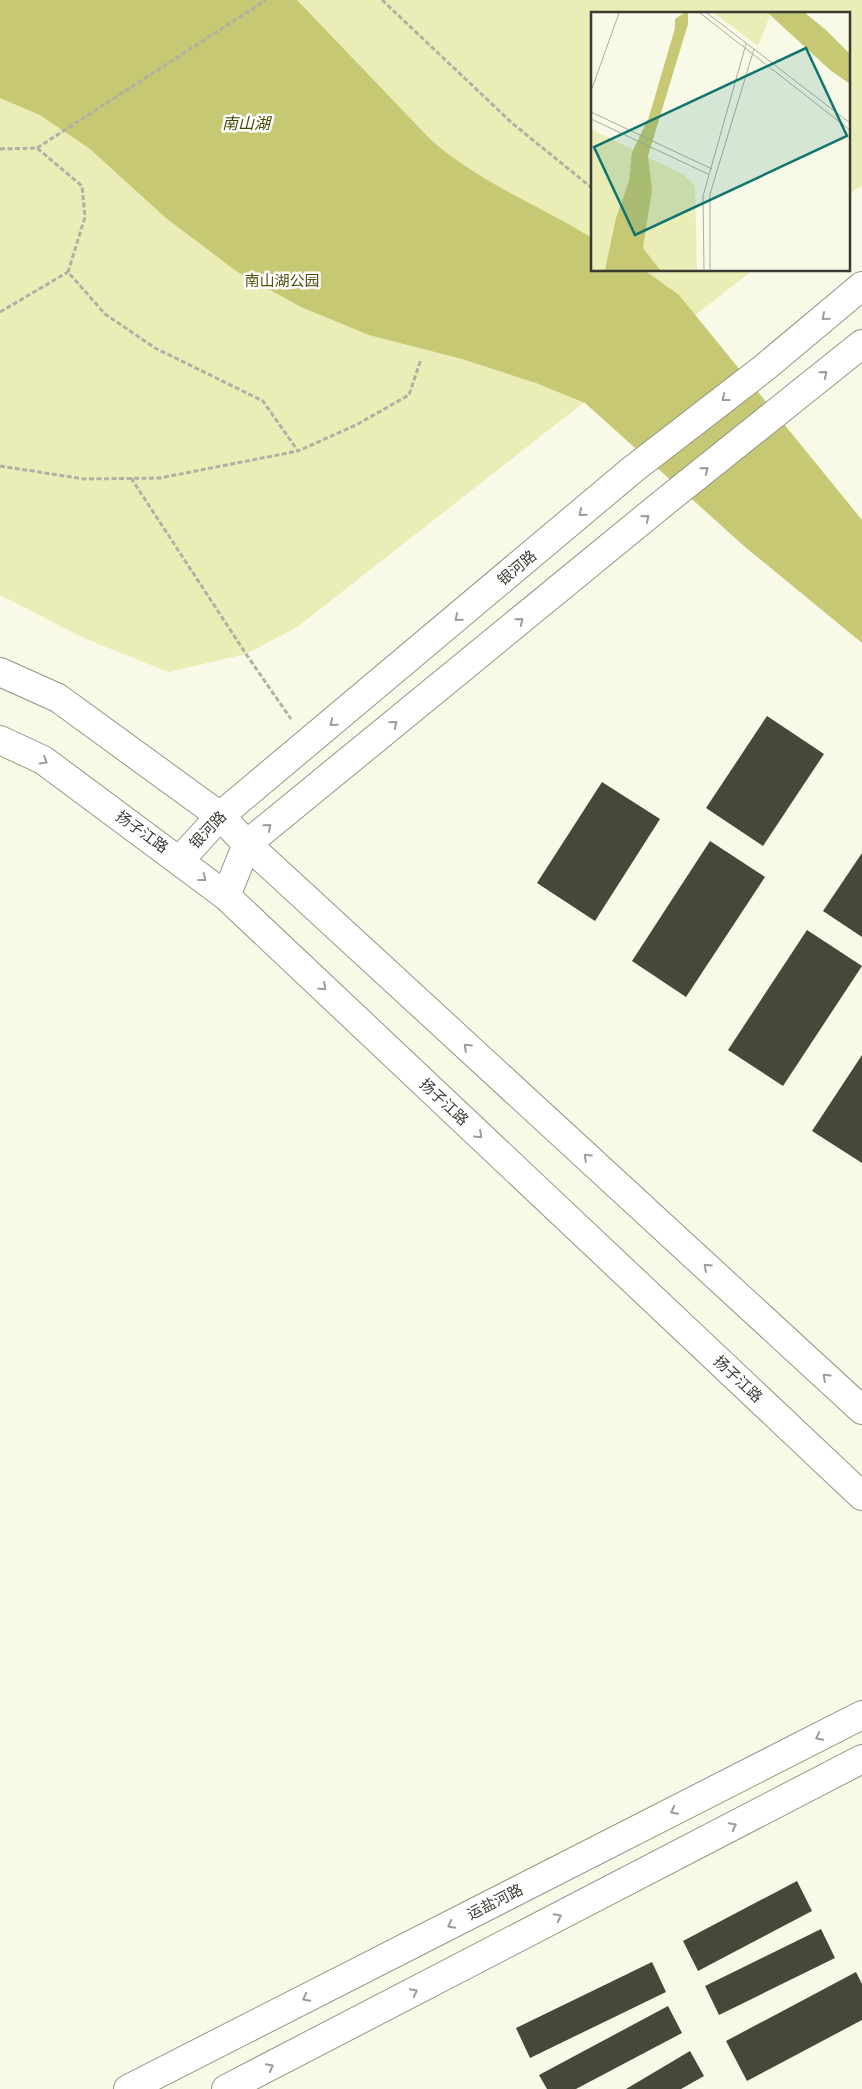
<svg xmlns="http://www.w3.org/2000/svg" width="862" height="2089" font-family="Roboto,'Noto Sans SC',sans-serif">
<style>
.park{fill:#ebedb7}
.water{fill:#c6c874}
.building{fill:#474839}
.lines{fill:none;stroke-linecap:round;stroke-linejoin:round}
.secondary-casing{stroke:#949584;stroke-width:30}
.path{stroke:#b0b1a3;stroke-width:3;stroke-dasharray:5 2.5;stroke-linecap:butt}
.secondary{stroke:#fff;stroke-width:28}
.oneway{stroke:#9c9c99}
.labels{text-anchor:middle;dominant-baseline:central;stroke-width:5;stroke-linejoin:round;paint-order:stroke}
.park-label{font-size:15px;fill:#4e4e0d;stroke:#fff}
.street-label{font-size:15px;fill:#3a3a33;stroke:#fff}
.water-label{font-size:16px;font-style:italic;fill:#464600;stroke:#fff}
.inset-road{fill:none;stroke:#acad9f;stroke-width:1}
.view{fill:#0f766e;fill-opacity:0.15;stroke:#0f766e;stroke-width:2.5}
.inset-edge{fill:none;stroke:#3a3a33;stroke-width:2.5}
</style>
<rect width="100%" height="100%" fill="#f8f9e7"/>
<!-- park -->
<path class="park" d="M0,0H862V185L848,195V14H592V270H753L297,627L246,654L168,672L86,639L0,595Z"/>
<!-- water -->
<path class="water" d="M0,0H297L430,139C478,182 538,205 592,238V270H644L679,295L862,520V643L744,546L585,403L536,383L462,359L369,335L301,307L236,271L166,218L90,149L40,115L0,98Z"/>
<!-- building -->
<g class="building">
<path d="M767,716L824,754L763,846L706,808Z"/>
<path d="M602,782L660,819L595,921L537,883Z"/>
<path d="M710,841L765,877L686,997L632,961Z"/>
<path d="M862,853V937L823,911Z"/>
<path d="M807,930L862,966L783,1086L728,1050Z"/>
<path d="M862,1055V1163L812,1131Z"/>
<path d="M797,1881L812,1911L698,1971L683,1941Z"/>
<path d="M821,1929L835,1958L719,2015L705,1986Z"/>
<path d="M652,1962L666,1992L530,2058L516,2028Z"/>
<path d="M856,1972L862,1984V2020L747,2081L726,2041Z"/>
<path d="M668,2006L682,2033L576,2089H547L539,2075Z"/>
<path d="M690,2051L704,2076L681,2089H626Z"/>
</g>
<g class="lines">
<!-- secondary casing -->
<g class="secondary-casing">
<g id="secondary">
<path d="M0,672L58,698L220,816L247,844L862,1410"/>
<path d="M0,740L43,760L226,896L862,1496"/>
<path d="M180,860L220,816L632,470L764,368L862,286"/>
<path d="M226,896L247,844L667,500L862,344"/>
<path d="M128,2089L862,1715"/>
<path d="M226,2089L862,1759"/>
</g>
</g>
<!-- path -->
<g class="path">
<path d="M382,0L512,123L592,188"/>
<path d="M37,148L266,0"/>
<path d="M0,149L37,148L82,186L85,217L68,272L105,314L155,348L263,401L298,451L356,425L409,395L421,359"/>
<path d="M750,270L752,271"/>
<path d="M0,312L68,272"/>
<path d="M0,466L84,479L160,478L298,451"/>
<path d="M131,478L246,654L291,719"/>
</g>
<!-- secondary -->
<use href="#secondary" class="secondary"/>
</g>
<!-- one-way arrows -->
<defs><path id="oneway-chevron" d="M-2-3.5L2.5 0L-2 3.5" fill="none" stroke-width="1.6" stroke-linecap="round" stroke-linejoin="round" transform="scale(1.25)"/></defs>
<g class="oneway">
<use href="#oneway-chevron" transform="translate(825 317) rotate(140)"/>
<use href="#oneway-chevron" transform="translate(824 374) rotate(-39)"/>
<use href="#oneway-chevron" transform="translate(725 398) rotate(142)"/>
<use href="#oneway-chevron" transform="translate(705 470) rotate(-39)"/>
<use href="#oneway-chevron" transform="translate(582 513) rotate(140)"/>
<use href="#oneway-chevron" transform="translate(646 518) rotate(-39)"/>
<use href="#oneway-chevron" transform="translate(458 618) rotate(140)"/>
<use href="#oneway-chevron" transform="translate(520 621) rotate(-39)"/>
<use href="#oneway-chevron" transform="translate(333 723) rotate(140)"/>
<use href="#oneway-chevron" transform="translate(394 724) rotate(-39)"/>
<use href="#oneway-chevron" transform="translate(44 761) rotate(31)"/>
<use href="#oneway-chevron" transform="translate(268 827) rotate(-39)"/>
<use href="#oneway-chevron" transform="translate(203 878) rotate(38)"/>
<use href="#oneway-chevron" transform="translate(323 987) rotate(43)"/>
<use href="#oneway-chevron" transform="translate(467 1047) rotate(-137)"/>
<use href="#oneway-chevron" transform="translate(479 1135) rotate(43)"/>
<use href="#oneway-chevron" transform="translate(587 1157) rotate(-137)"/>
<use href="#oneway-chevron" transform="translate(707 1267) rotate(-137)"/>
<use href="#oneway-chevron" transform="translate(826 1377) rotate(-137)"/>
<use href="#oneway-chevron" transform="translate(819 1737) rotate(153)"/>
<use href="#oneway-chevron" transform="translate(674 1811) rotate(153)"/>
<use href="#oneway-chevron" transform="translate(733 1826) rotate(-27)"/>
<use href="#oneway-chevron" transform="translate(558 1917) rotate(-27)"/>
<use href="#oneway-chevron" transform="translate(451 1925) rotate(153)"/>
<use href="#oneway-chevron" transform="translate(414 1992) rotate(-27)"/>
<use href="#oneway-chevron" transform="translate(306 1998) rotate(153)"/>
<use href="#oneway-chevron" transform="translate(270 2067) rotate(-27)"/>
</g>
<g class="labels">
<!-- park labels -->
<g class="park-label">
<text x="282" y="281">南山湖公园</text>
</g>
<!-- street labels -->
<g class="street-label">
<text transform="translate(517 568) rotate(-40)">银河路</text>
<text transform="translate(208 830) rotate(-46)">银河路</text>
<text transform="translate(142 832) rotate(36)">扬子江路</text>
<text transform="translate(444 1102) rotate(43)">扬子江路</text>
<text transform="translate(738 1379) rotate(43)">扬子江路</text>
<text transform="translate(495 1902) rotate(-27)">运盐河路</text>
</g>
<!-- water labels -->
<g class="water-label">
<text x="246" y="123">南山湖</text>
</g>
</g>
<!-- overview -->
<g transform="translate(591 12)">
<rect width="259" height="259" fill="#f8f9e7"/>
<path d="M123,1H180L167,34ZM0,117L93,163L104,174L106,258H0Z" fill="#ebedb7"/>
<path d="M93,1H97V12L57,144L61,178L52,236L69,258H14L25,206L38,169L41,140L58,105L84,16V7ZM177,1H214L235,18L259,42V72L239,58Z" fill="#c6c874"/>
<path class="inset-road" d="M109,1L259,118M116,1L259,111M0,79L28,1M0,100L121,157M0,107L117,162M113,258L112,184L155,32M119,258V182L163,37"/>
<path class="view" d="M215,36L256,124L44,223L3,135Z"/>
<rect width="259" height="259" class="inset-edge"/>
</g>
</svg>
